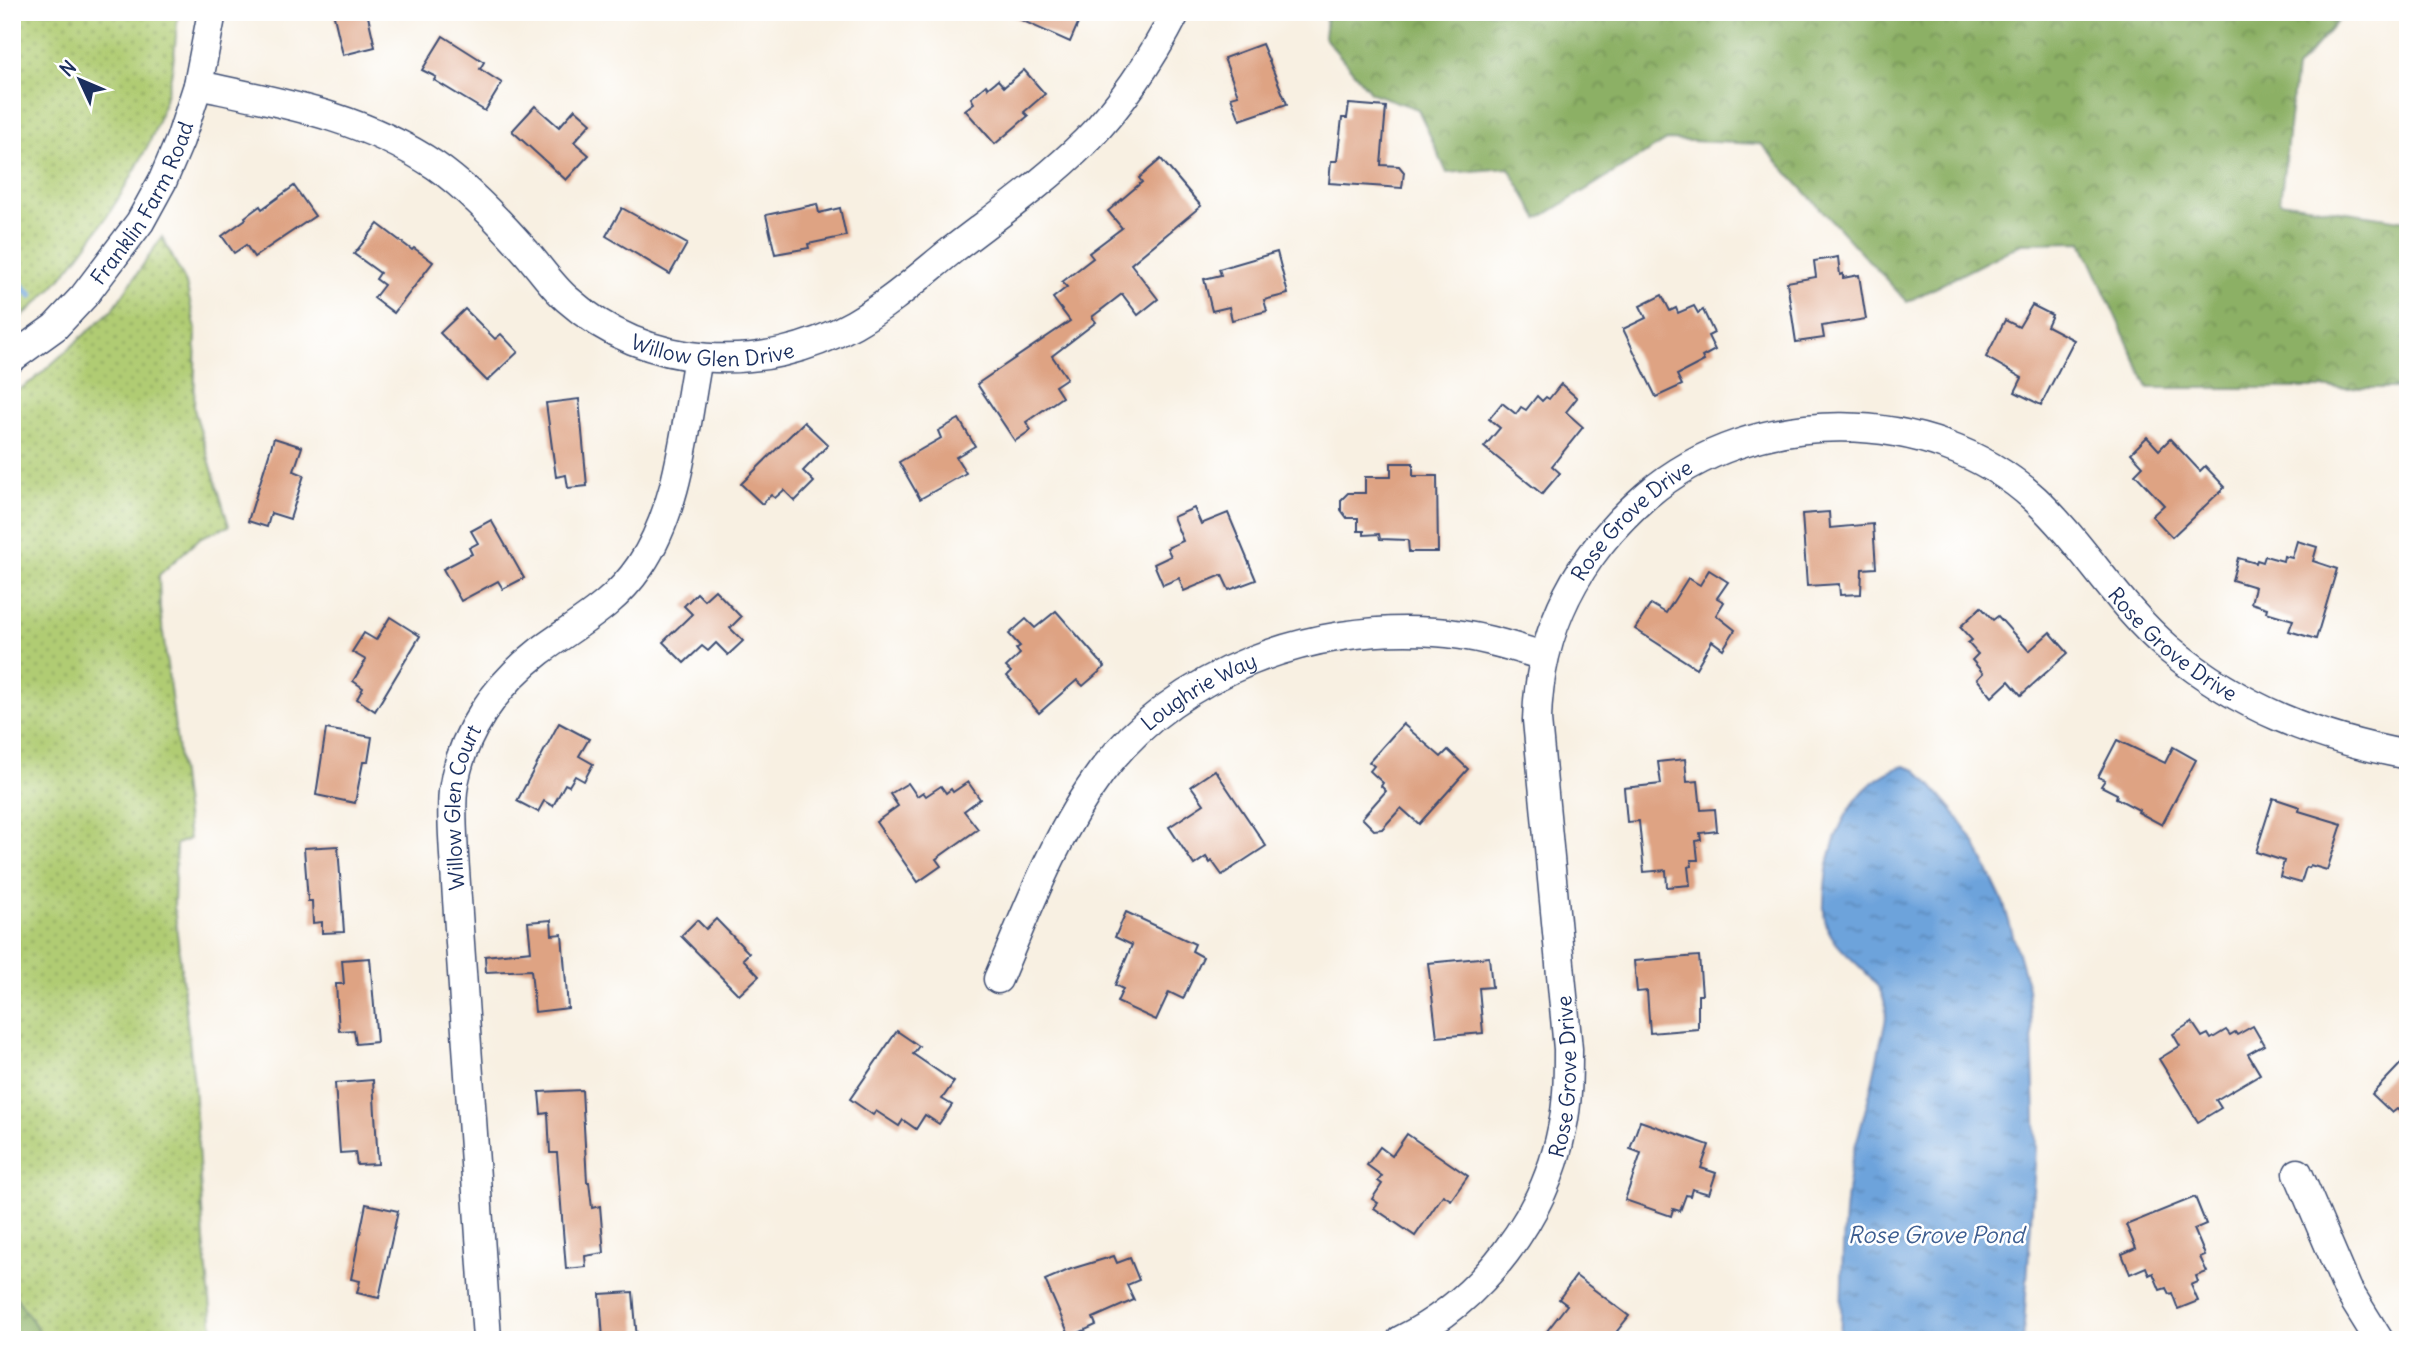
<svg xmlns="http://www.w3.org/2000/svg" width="2420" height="1352" font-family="Delius,sans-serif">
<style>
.grass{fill:url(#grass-dots);stroke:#667e68;stroke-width:2}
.forest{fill:url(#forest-crowns);stroke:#547062;stroke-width:2}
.water{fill:url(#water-ripples);stroke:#44699c;stroke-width:2}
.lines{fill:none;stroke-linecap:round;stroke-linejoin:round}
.stream{stroke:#6da3db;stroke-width:7}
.building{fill:#dea383}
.minor-casing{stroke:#3c4c72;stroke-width:31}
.minor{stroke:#fff;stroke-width:28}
.labels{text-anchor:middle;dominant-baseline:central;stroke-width:5;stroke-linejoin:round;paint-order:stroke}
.street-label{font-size:21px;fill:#1b2f5e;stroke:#fff}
.water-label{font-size:23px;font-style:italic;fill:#3c5d90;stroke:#fff}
</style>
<defs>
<pattern id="grass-dots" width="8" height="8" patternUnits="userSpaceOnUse" patternTransform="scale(1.75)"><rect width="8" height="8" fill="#b0cc73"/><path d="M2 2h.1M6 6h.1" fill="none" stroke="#8ea662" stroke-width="1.8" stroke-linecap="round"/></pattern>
<pattern id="forest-crowns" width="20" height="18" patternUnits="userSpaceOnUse" patternTransform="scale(1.75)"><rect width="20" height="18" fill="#8cb065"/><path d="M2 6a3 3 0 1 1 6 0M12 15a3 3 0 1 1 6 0" fill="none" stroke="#729056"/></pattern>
<pattern id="water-ripples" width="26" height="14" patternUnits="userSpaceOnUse" patternTransform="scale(1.75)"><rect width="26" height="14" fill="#6da3db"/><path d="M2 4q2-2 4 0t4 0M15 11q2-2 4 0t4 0" fill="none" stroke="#5985b5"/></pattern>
</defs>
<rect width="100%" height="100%" fill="#fff"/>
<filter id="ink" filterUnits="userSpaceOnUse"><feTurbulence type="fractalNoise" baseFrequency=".0143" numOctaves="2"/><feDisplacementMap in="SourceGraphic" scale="14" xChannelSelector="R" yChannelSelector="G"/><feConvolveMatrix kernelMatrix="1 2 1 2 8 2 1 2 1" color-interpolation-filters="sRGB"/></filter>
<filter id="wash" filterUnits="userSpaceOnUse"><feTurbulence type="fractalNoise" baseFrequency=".00686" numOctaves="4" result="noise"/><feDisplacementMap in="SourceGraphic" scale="28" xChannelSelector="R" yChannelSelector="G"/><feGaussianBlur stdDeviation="1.57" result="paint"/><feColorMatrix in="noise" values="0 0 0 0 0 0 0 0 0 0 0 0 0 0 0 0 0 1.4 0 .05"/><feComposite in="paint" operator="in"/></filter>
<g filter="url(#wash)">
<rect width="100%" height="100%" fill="#f8f0e2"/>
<!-- grass -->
<g class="grass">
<path d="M12,12H178C176,33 175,55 171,76C166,97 157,128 147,147C121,200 62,291 12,323Z"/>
<path d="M162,237L186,283L196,330L194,409L229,526L201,537L159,575L160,609L189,839L176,844L174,906L194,1084L204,1240L214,1340H44L12,1291V394L35,379L113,309Z"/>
</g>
<!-- forest -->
<g class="forest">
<path d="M1327,12H2346L2296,69L2280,202L2408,221V388H2148L2082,242L2023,243L1907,302L1761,144L1667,140L1538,219L1509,168L1447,173L1418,109L1371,93L1324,37Z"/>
<path d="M12,1291L44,1338V1340H12Z"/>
</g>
<!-- water -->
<path class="water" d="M1904,766L1916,770L1930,784L1952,809L1975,843L2004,904L2028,988L2032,1031L2036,1148L2023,1340H1840C1843,1283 1841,1226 1850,1170C1852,1154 1858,1138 1862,1123C1869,1097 1875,1072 1880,1045C1882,1035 1886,1024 1886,1014C1886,974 1843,963 1828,929C1822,916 1824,902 1825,887C1829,838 1853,781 1904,766Z"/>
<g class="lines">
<!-- stream -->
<path class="stream" d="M12,280L21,285L31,295"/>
</g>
<g id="blocks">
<!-- building -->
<g class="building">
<path d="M333,12H367L375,47L343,55Z"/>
<path d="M1003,12H1083L1070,42Z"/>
<path d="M443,36L484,62L480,69L502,83L485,111L434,80L436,77L422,70Z"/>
<path d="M1262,44L1287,104L1240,120L1231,97L1238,95L1224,58Z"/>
<path d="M1024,70L1045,94L1024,112L1028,116L995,144L965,110L974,103L971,98L986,85L988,88L998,80L1004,87Z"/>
<path d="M1349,104L1386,107L1381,165L1399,166L1404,172L1402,188L1329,183L1331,161H1337L1342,118H1347Z"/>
<path d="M535,106L559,127L575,109L591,123L574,142L589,155L566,180L512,131Z"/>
<path d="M1161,159L1201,206L1131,264L1158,299L1138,315L1122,294L1092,317L1096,322L1052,356L1067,378L1055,386L1062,397L1026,422L1031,430L1015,441L977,384L1070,321L1053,298L1067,287L1062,282L1093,258L1089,253L1122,228L1108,211L1142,182L1139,178Z"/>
<path d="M294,186L315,216L254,257L246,245L234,253L222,236L246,219L245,217L260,206L262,209Z"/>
<path d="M817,204L819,213L840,208L846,236L808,244L809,248L775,254L766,215Z"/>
<path d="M622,208L687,244L670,274L606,236Z"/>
<path d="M378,224L412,250L414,248L433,262L394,313L374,298L384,285L376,279L380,273L354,254Z"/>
<path d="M1277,252L1288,294L1264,300L1267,311L1232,320L1229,307L1212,311L1204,279L1221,275L1219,269Z"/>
<path d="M1838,257L1840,275L1843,274V278L1859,275L1866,319L1822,326L1824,338L1796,342L1787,282L1816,277L1814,261Z"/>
<path d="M1662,295L1670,311L1676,308L1678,313L1694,306L1698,313L1703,310L1714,333L1708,336L1715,350L1702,357L1704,361L1677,375L1682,385L1656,397L1623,329L1646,318L1640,306Z"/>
<path d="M2032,305L2052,315L2047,326L2074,340L2041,405L2015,392L2022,378L1986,357L2005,320L2019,327Z"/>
<path d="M465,309L495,339L501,334L518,352L487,381L440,333Z"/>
<path d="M1561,384L1577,398L1566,412L1583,427L1552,466L1560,473L1542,494L1484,447L1500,428L1489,419L1502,403L1516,414L1521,407L1526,410L1537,396L1542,401L1546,397L1549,399Z"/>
<path d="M579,399L587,486L568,488L566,475L556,477L546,403Z"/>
<path d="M959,419L975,446L956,457L966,473L920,499L899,462L941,438L938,431Z"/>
<path d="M804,422L828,445L803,471L814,482L795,501L784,490L775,498L771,495L762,504L741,484Z"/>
<path d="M2147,437L2159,450L2170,439L2200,471L2205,466L2225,487L2172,537L2152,516L2164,505L2135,474L2143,466L2131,453Z"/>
<path d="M274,438L302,447L294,471L304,475L290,519L271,513L267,527L248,521Z"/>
<path d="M1391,463H1413V476H1437L1438,552H1409L1408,540L1380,539L1379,534L1364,535V531H1358V518H1347L1341,510V500L1348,493H1365V477H1391Z"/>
<path d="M1194,508L1201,524L1228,513L1256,580L1229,590L1222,575L1184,591L1179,578L1163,585L1154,564L1171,556L1167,548L1183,541L1173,517Z"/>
<path d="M1829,512L1830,528L1873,524L1876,568L1862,569L1861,594L1840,595L1839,584L1807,586L1802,514Z"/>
<path d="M491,520L524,578L503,589L498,581L461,601L443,569L472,554L469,548L478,543L471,531Z"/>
<path d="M2297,541L2317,547L2313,561L2337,569L2316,639L2289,631L2293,620L2266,612L2267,608L2251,603L2255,587L2232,580L2238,558L2256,563L2257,560L2263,562L2265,556L2283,561L2284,556L2292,558Z"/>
<path d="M1709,570L1728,582L1717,598L1724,602L1716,615L1735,630L1723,649L1712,641L1696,668L1635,629L1651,604L1666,613L1688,578L1700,585Z"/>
<path d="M715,590L741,617L730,628L743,641L728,655L716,643L708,651L702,646L684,663L663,642L692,614L684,606L697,593L704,600Z"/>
<path d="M1981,607L1993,620L1998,616L2029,651L2050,632L2068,653L2021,695L2009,681L1992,697L1977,679L1983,673L1972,660L1978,654L1968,643L1972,640L1960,627Z"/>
<path d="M1056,611L1105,667L1083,686L1077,680L1039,713L1007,676L1011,672L1006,667L1020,654L1016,649L1020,646L1009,634L1026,619L1035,628Z"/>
<path d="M390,617L420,636L375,711L357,699L363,688L353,681L366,660L352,652L364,633L376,640Z"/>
<path d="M559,723L589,739L579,756L593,764L584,781L575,776L569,786L565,784L553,806L544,801L538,812L517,801Z"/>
<path d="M1403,724L1441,757L1448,750L1468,769L1419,824L1401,808L1382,829L1374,830L1362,818L1386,791L1381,786L1383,783L1370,771L1374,766L1369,762Z"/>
<path d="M326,729L372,737L368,762H363L355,803L316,795Z"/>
<path d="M2117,740L2165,763L2173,747L2196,760L2162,825L2138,812L2139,810L2116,798L2117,794L2101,786L2105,780L2098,777Z"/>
<path d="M1685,759L1687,782L1698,781L1701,810L1715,809L1717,831L1700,833L1701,840L1696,841L1698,860H1691L1692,866L1688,867L1690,885L1667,887L1666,870L1644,872L1639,821L1627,822L1624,788L1661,784L1658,762Z"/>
<path d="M1215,770L1266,846L1222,875L1212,861L1210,863L1206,857L1194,865L1169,827L1204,804L1191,786Z"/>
<path d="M968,782L980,799L964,811L978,829L936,859L941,866L918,882L876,822L898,806L890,794L908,783L917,796L923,792L926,796L941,786L946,793L951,789L953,792Z"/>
<path d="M2273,798L2300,807L2299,811L2342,824L2327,870L2310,865L2309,868L2306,867L2301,883L2280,877L2284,861L2256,852Z"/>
<path d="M338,846L344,932L322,933V922L313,923L312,901H308L304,848Z"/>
<path d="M1126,912L1195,944L1192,951L1203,957L1183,999L1169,992L1156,1020L1117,1002L1123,989L1115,985L1132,945L1115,937Z"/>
<path d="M716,919L749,953L743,959L759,976L739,995L681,936L697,920L706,929Z"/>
<path d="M551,920L552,935L562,934L568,1008L535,1012L531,970L486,972L485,956L531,951L528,922Z"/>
<path d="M1699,956L1702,995H1698V1029L1650,1033L1647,991L1637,992L1634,961Z"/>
<path d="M1489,957L1492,987L1479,988L1483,1033L1437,1037L1428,963Z"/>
<path d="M370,958L377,1042L356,1044L354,1030L339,1031L336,984H344L342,960Z"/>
<path d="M2192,1022L2202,1037L2208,1034L2211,1039L2226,1030L2230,1035L2235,1032L2237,1035L2253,1026L2264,1045L2248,1054L2260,1074L2216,1100L2221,1108L2198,1122L2159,1059L2180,1046L2173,1034Z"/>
<path d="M897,1031L919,1046L913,1054L954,1082L942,1099L952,1105L939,1124L925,1115L916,1129L903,1120L899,1126L876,1111L873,1115L850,1099Z"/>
<path d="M2408,1056V1119L2397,1109L2392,1113L2372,1094Z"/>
<path d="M373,1080L378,1164L357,1165L355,1152L340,1153L335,1083Z"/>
<path d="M582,1090L587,1182H589L592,1208L600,1206L604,1253L585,1256L586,1267L566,1269L557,1153H550L548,1113L541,1114L539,1092Z"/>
<path d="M1640,1121L1709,1145L1701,1168L1716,1173L1709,1194L1692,1189L1690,1196L1686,1195L1680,1211L1673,1209L1671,1216L1625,1200L1641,1153L1630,1149Z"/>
<path d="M1407,1134L1468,1176L1451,1200L1443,1195L1415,1236L1374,1208L1378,1203L1372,1199L1382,1184L1378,1181L1382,1176L1367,1165L1380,1147L1392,1156Z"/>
<path d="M2195,1197L2206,1224L2194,1229L2205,1255L2200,1257L2207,1272L2196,1276L2198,1282L2191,1285L2198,1301L2178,1309L2172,1293L2169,1294L2166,1288L2160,1290L2153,1273L2149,1275L2146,1267L2130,1274L2122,1254L2136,1248L2126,1225Z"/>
<path d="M366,1204L398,1211L379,1298L357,1293L360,1281L351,1279Z"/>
<path d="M1114,1256L1117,1263L1130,1258L1139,1280L1127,1285L1134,1300L1093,1318L1096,1325L1070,1337L1045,1280L1071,1269Z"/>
<path d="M1576,1276L1629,1316L1610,1340H1540L1567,1305L1559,1299Z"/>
<path d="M633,1292L637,1340H603L600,1294Z"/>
</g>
</g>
</g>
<g filter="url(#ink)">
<use href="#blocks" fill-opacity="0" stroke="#3c4c72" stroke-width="2"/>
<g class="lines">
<!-- minor casing -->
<g class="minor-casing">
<g id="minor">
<path id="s1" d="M198,85C282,103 362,116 436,166C470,190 500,222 527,253C540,268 552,286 567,299C647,370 762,376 854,324C889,304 920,276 951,251C996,216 1045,182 1086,141C1123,103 1152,59 1176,12"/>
<path id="s2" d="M12,358L55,327L84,296L140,222L163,180L180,140L198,85L212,12"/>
<path id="s3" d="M998,979C1028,908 1056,833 1102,771C1178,671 1313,623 1435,632C1472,634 1508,645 1543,656"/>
<path d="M2298,1173L2348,1290L2379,1340"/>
<path id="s4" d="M487,1339L454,855C453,834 451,812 453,791C460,735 496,685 540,651C578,623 613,606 640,566C680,507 685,426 698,358"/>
<path id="s5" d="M1401,1340C1482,1300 1545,1217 1562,1129C1568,1102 1568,1076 1568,1049L1537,720C1539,628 1578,555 1647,495C1753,404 1932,404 2035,499C2084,545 2117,605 2169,649C2240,708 2317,738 2408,755"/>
</g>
</g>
<!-- minor -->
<use href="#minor" class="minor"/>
</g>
</g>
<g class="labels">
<!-- street labels -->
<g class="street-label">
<text stroke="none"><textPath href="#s2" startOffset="206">Franklin Farm Road</textPath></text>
<text stroke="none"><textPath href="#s1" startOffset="600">Willow Glen Drive</textPath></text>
<text stroke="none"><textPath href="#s5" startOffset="915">Rose Grove Drive</textPath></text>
<text stroke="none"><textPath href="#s5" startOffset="1566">Rose Grove Drive</textPath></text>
<text stroke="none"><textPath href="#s3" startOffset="360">Loughrie Way</textPath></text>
<text stroke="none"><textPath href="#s4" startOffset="534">Willow Glen Court</textPath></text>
<text stroke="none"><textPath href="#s5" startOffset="327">Rose Grove Drive</textPath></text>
</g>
<!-- water labels -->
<g class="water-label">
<text x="1936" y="1234">Rose Grove Pond</text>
</g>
</g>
<!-- margin -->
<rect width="2420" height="1352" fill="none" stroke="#fff" stroke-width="42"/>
<!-- north arrow -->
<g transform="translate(80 80) rotate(314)" stroke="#ffffff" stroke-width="5" paint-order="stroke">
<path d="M0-5L12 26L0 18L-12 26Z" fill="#1b2f5e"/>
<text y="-10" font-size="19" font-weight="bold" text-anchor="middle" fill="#1b2f5e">N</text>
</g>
</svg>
